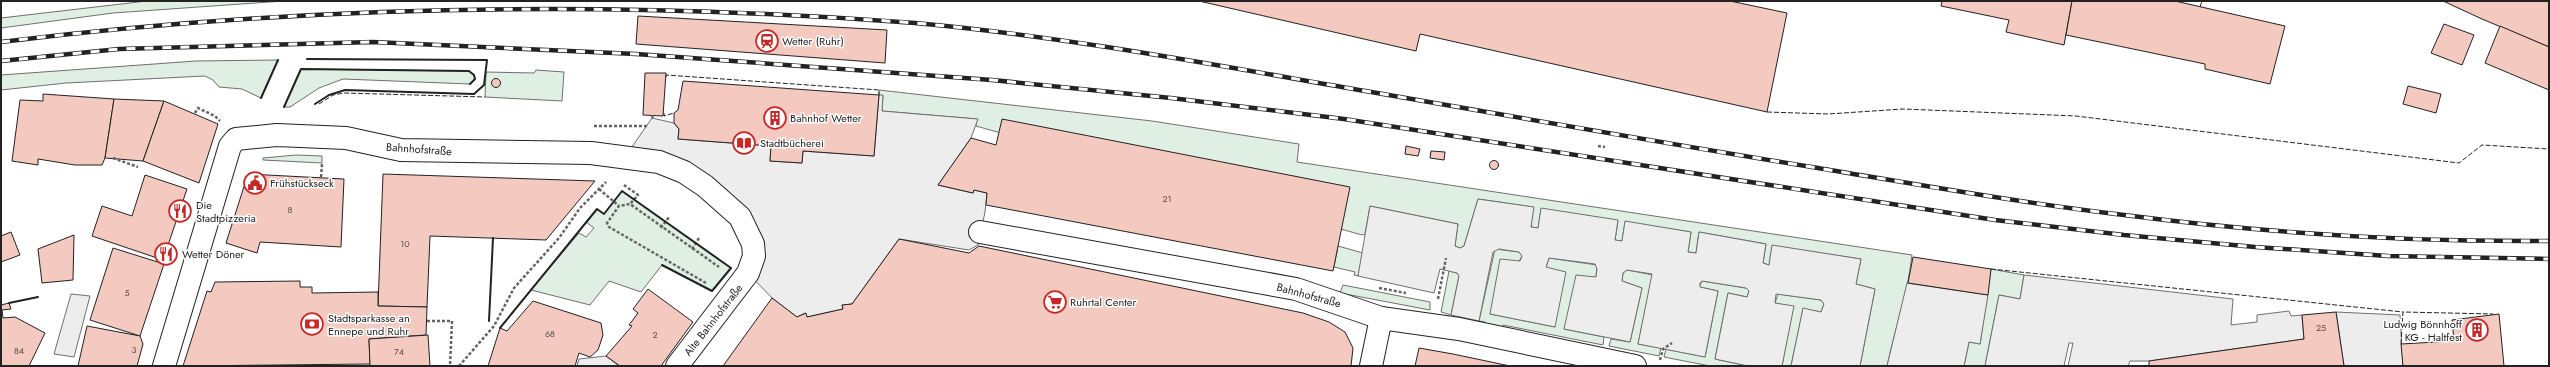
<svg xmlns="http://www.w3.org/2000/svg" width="2550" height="367" font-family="Jost,sans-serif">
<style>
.green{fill:#e0efe3;stroke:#6f6f6f}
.parking{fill:#ededed;stroke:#6f6f6f}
.building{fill:#f3c9c0;stroke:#222}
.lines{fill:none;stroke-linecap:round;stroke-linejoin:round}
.street-casing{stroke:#222;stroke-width:24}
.path{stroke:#646464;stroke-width:2.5;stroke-dasharray:3 2;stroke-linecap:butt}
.street{stroke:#fff;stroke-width:22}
.rail-casing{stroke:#222;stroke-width:4.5}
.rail{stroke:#fff;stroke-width:3;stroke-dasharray:9;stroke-linecap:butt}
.fence{stroke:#222;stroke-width:1;stroke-dasharray:5 2;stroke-linecap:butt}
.wall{stroke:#222;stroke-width:2}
.labels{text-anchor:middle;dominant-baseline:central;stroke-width:3;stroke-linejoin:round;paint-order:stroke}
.number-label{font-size:9px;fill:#564c4a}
.poi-label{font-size:11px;fill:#222;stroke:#fff;text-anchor:start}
.street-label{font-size:11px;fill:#222;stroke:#fff}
</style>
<rect width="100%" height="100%" fill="#fff"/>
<!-- green -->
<g class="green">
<path d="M147,1H284L113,13L1,28V18Z"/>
<path d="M278,60L261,98L242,89L219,87L213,80L205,76L66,83L1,90V75L196,61Z"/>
<path d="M301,69L469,71L474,75L475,79L470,84L343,79L319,88L290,107H284Z"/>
<path d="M536,70L564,72L562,101L485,97L486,72L534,73Z"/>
<path d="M879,90L1152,121L1299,144L1297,162L1912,255C1908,292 1895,329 1887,366H1860L1875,289L1856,284L1861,259L1772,246L1769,265L1763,263L1766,244L1699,232L1696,253L1688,252L1691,232L1625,222L1622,241L1615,240L1618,221L1541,209L1538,228L1531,227L1533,207L1478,199L1464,246L1460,248L1455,246L1458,224L1370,206L1365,234L1362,235L976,126L977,119L882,111L883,96L879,95Z"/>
<path d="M296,155L322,156V163L263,160V158Z"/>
<path d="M622,191L731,268L712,291L662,265L641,292L609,281L590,305L531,290L579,233L586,237L594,228L586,222L597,209L604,214Z"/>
<path d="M1338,246L1363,253L1358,276L1354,275L1355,272L1334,267Z"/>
<path d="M1495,249L1519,252L1522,256L1490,314L1555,327L1546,267L1549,258L1597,265L1596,277L1564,329L1604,337L1603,345L1503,325L1502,329L1484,325L1485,322L1479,321Z"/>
<path d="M1991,269L2024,275L2020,299L1999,295L1985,366H1964L1969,342L1980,344Z"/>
<path d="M1627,270L1653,275L1638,344L1661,348L1659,356L1609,346L1611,339L1630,342L1642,288L1622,281L1623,273Z"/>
<path d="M1449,271L1457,273L1459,276L1451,315L1441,312Z"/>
<path d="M1702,281L1746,288L1749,291L1747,297L1728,293L1715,359L1748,366H1710L1664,357L1666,349L1705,357L1718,291L1699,287Z"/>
<path d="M1343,285L1430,302V310L1340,293Z"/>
<path d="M1778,294L1821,300L1824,304L1821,312L1803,309L1791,366H1782L1793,307L1775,303Z"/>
</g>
<!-- parking -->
<g class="parking">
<path d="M879,95H883L882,111L978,119L971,138L938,185L973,193L974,190L987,193L985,212L978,245L969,250L899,239L852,304L842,305L843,309L807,317L805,313L797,317L772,298L748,273L754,256L724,201L625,157L652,118L674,123L679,129L678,139L771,146L770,161L802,163L803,151L874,156Z"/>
<path d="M1478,199L1534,207L1531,227L1538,228L1541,208L1618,220L1615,240L1622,241L1625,221L1691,232L1688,252L1696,253L1699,232L1766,244L1763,263L1769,265L1772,245L1861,259L1856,284L1875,289L1860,366H1791L1803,308L1821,312L1824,304L1821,300L1776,294L1775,303L1794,306L1782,366H1748L1715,359L1728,293L1747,297L1749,291L1746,288L1702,281L1700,283V287L1718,291L1705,357L1638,344L1652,274L1627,270L1623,273L1622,281L1642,288L1630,342L1564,329L1576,275L1596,277L1597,269L1595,264L1549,258L1546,267L1566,272L1555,327L1490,314L1500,259L1520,261L1522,256L1519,252L1499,249L1493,252L1479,321L1451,315L1459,276L1457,273L1440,269L1434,293L1358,276L1370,206L1458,224L1455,246L1460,248L1464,246Z"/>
<path d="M2024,275L2233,299L2231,325L2257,322V315L2289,311L2291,316L2302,315L2304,339L2149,361H2130L2128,366H2068L2073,343H2069L2064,366H1985L1999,295L2020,299Z"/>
<path d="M1907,283L1988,295L1980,344L1969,342L1964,366H1887Z"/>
<path d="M71,294L90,296L74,357L54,354Z"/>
<path d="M2336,312L2400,315L2403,366H2344Z"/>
<path d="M606,356L619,366H577L579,359Z"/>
</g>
<!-- building -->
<g class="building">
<path d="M1199,1H1730L1787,13L1767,112L1420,34L1416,51Z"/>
<path d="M1942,1H2072L2064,45L2006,32L2009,20L1941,6Z"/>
<path d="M2072,1H2175L2285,26L2270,84L2205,69V64L2066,35Z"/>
<path d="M2443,1H2549V47L2482,19Z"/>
<path d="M638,16L887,30L885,63L636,44Z"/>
<path d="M2444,24L2474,35L2462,65L2431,53Z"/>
<path d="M2500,26L2549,47V90L2485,63Z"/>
<path d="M645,73H666L663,116L643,115Z"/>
<circle cx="496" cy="83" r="4.5"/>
<path d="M683,81L879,95L874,156L803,151L802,163L770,161L771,146L678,139L679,129L674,123V113L678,110Z"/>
<path d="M2408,86L2441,94L2436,113L2403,104Z"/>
<path d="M43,94L114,99L105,158L102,165H75L38,159V165L12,161L20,100L43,101Z"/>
<path d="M114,99L164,101L143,161L105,158Z"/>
<path d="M164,101L218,124L199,183L143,161Z"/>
<path d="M1002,119L1350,187L1333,271L986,205L987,193L974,190L973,193L938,185L971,138L996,145Z"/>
<path d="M1406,146L1420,149L1418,156L1405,154Z"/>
<path d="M1431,151L1445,152L1444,160L1430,158Z"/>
<circle cx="1494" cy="165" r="4.5"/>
<path d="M248,174L344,179L341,247L260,242L257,253L226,243Z"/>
<path d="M383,174L535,179L595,181L546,240L430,236L427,307L378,306Z"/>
<path d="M145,175L187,189L163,260L92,236L102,206L132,216Z"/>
<path d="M11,232L20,255L1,262V236Z"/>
<path d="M74,235L73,280L42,283L38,249Z"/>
<path d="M899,239L969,253L979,246L1303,313L1329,322L1345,332L1353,348L1351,366H723L772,298L797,317L806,313L807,317L843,309L842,305L852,304Z"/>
<path d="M113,248L164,264L140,336L90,320Z"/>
<path d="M1913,257L1991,269L1988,295L1908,283Z"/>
<path d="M300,281V287H312V293L378,292V306L427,307L426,335L369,339L370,364L183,366L207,291L211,292L215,282Z"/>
<path d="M648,289L693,322L661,366H620L606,356L632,326L629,325L638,313L633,309Z"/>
<path d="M533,301L601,323L603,335L598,350L590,357L579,353L575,366H488L500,328L507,331Z"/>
<path d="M9,303L11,309L2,310L3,318L15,317L45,333L29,366H1V305Z"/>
<path d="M2336,312L2344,366H2149V361L2304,339L2302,315Z"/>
<path d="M2499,314L2504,366H2403L2401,344L2454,341L2452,320Z"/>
<path d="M87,326L140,336L143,344L137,366H78Z"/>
<path d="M428,335L430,366H370L369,339Z"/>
<path d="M1419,348L1453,354L1510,366H1415Z"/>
</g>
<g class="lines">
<!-- street casing -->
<g class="street-casing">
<g id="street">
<path d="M980,232L1296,289L1381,318L1459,329L1635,366"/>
<path d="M164,366L230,146L236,139L277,135L346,138L401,150L591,153L659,162L684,172L705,186L740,217L753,244L754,256L748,273L677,366"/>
<path d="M1371,366L1381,318"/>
</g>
</g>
<!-- path -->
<g class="path">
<path d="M195,113L198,108L215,116L220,121"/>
<path d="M652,118L653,115"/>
<path d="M594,126H647"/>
<path d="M1598,146L1605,147"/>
<path d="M113,158L138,167"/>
<path d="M321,177L322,164"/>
<path d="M624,185L638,195L630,204"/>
<path d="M599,189L619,206"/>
<path d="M661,228L669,217"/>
<path d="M692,249L699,238"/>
<path d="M706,283L609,227L607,223L619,206L630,204L719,267"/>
<path d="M1379,288L1406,293"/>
<path d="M1438,299L1446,258"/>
<path d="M427,321H452L450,366"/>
<path d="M1660,360L1663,349L1672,343"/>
<path d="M459,366L494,326L514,288L559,238L580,208L606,182"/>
</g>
<!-- street -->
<use href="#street" class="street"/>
<!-- rail casing -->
<g class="rail-casing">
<g id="rail">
<path d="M1,42C304,5 610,0 915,23C1060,36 1204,63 1348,88C1505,115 1662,143 1818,168C1920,185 2022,203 2124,215C2265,233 2407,242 2549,241"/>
<path d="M1,61L119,49L373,42L636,54L992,80L1171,98L1344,119L1995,220L2124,235L2255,247L2388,256L2549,259"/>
</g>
</g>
<!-- rail -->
<use href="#rail" class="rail"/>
<!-- fence -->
<g class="fence">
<path d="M2200,7L2202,1"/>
<path d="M666,77V75L879,90V95"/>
<path d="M319,104L333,95L344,93L485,97"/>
<path d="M1767,112L1828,114L1903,109L2076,116L2459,163L2482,145L2549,149"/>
<path d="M664,113V116L674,113"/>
<path d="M1991,269L2403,312"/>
<path d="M2401,344L2403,312L2493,314"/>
</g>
<!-- wall -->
<g class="wall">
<path d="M307,59L487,60L484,85L474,94L345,90L329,95L315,104"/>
<path d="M261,98L278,60"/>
<path d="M284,107L301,69L469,71L474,75L475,79L470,84"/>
<path d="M9,303L38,297"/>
<path d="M489,321L493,238"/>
<path d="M500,328L597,209L604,214L622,191L731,268L712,291L662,265"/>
</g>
</g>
<!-- icons -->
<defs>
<g id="station-ring" transform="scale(1.15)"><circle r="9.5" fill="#fff" stroke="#c62828" stroke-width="1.5"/><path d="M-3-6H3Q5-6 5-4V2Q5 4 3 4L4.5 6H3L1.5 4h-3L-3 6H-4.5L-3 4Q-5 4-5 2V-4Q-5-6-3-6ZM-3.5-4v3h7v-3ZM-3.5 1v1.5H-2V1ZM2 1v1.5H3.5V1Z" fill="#c62828"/></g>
<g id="building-ring" transform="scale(1.15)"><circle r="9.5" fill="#fff" stroke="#c62828" stroke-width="1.5"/><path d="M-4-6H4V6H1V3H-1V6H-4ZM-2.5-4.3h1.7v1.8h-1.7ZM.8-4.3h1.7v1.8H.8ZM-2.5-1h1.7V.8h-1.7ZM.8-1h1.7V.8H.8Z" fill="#c62828"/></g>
<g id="library-ring" transform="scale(1.15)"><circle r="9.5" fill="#fff" stroke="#c62828" stroke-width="1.5"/><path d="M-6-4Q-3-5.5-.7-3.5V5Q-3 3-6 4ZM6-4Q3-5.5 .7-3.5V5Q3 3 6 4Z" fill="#c62828"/></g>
<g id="civic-ring" transform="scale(1.15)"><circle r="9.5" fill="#fff" stroke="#c62828" stroke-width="1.5"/><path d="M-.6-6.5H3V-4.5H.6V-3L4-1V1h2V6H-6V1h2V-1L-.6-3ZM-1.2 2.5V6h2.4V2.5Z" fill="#c62828"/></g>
<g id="restaurant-ring" transform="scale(1.15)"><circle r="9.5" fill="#fff" stroke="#c62828" stroke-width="1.5"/><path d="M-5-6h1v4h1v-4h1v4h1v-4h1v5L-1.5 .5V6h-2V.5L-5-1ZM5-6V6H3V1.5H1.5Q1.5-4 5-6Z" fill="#c62828"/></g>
<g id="supermarket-ring" transform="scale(1.15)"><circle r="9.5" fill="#fff" stroke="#c62828" stroke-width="1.5"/><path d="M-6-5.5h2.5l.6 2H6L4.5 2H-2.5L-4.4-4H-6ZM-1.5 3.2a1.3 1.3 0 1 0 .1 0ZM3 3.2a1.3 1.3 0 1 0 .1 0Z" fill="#c62828"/></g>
<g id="bank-ring" transform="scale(1.15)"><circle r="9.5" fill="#fff" stroke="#c62828" stroke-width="1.5"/><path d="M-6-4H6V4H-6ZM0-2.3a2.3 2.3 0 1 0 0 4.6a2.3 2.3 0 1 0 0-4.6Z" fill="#c62828"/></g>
</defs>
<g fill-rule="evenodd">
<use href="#station-ring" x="767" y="41"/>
<use href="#building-ring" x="775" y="118"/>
<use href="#library-ring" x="744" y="143"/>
<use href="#civic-ring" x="255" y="183"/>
<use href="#restaurant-ring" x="180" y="211"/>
<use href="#restaurant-ring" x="166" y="254"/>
<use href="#supermarket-ring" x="1055" y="302"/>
<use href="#bank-ring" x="312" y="324"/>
<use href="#building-ring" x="2477" y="330"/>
</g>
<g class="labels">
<!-- number labels -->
<g class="number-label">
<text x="1167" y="198">21</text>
<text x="290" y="209">8</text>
<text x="405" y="243">10</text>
<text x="127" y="292">5</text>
<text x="2321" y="327">25</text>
<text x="550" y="333">68</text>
<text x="655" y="334">2</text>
<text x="134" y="349">3</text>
<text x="19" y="350">84</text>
<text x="399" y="351">74</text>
</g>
<!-- poi labels -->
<g class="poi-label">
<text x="782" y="41">Wetter (Ruhr)</text>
<text x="790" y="118">Bahnhof Wetter</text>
<text x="760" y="143">Stadtbücherei</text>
<text x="270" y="183">Frühstückseck</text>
<text x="196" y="205">Die<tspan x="196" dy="13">Stadtpizzeria</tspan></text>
<text x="182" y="254">Wetter Döner</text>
<text x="1070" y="302">Ruhrtal Center</text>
<text x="328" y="318">Stadtsparkasse an<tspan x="328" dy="13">Ennepe und Ruhr</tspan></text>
<text x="2462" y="324" text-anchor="end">Ludwig Bönnhoff<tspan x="2462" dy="13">KG - Haltfest</tspan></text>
</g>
<!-- street labels -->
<g class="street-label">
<text transform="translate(419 149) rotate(4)">Bahnhofstraße</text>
<text transform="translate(1309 295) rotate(15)">Bahnhofstraße</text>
<text transform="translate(713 320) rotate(-52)">Alte Bahnhofstraße</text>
</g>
</g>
<!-- border -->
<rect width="2550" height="367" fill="none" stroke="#222222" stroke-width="4"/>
</svg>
